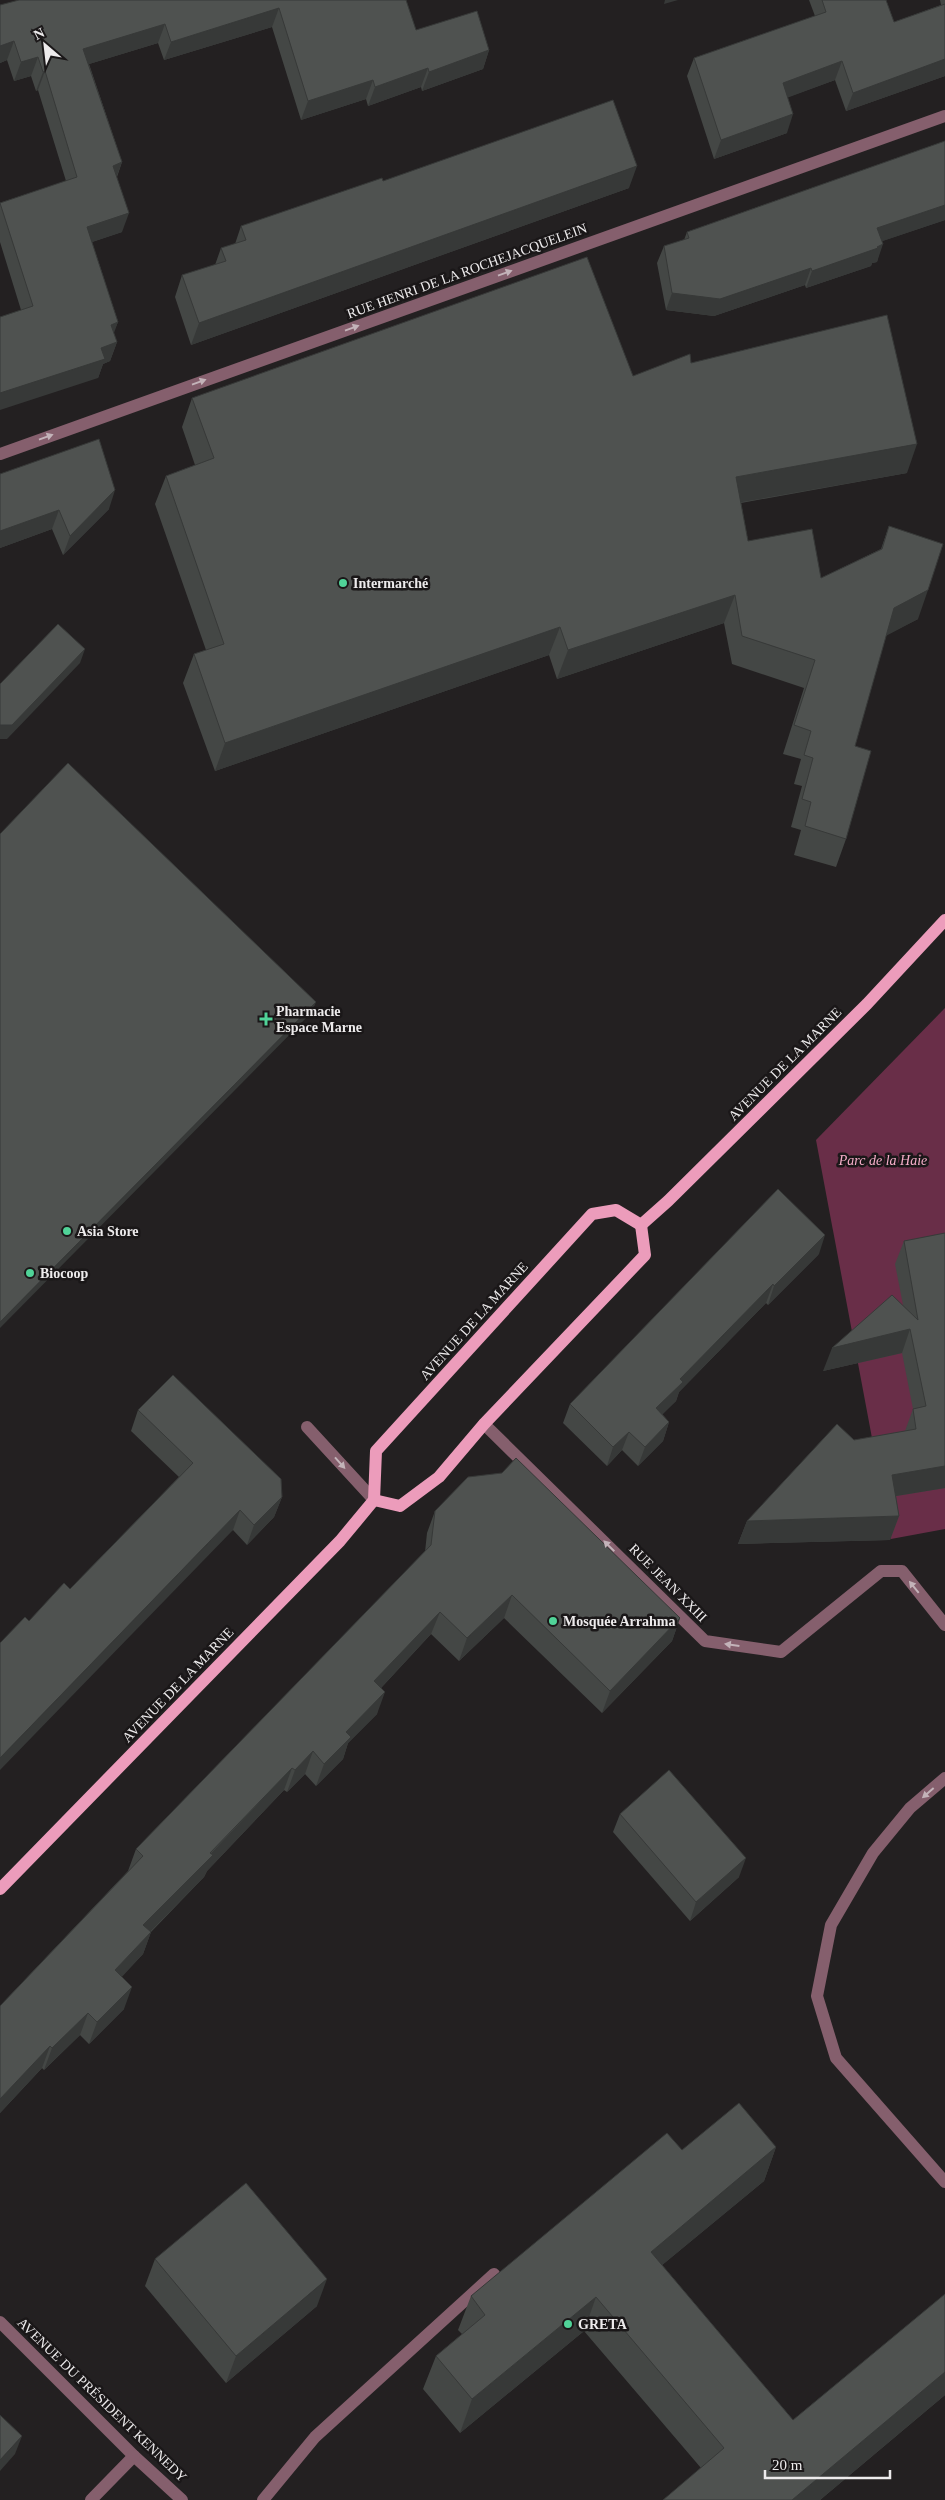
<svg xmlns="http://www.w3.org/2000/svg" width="945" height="2500" font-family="Georgia,serif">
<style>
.green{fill:#692e48}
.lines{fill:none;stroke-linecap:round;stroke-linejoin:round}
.minor{stroke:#855f6d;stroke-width:12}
.major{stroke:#ec9cbb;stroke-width:12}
.wall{fill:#444745}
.shaded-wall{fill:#373938}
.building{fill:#4f5250;stroke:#373938}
.oneway{fill:#c3b3b9}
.poi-dot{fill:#50d398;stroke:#1a1718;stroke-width:2}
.labels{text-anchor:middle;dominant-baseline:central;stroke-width:5;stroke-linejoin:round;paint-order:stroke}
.street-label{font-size:14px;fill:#edebec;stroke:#1a1718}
.poi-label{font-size:14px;font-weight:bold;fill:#edebec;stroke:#1a1718;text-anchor:start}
.park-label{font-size:14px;font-style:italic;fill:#f6aec9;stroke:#1a1718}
</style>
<rect width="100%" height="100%" fill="#232021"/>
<!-- green -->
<path class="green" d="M945,1008V1529L891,1539L816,1140Z"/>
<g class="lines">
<!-- minor -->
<g class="minor">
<path d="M0,454L945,116"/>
<path d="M484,1424L705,1641L781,1652L881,1571H902L945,1625"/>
<path d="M307,1427L374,1500"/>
<path d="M945,1778L910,1808L873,1853L831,1925L817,1996L836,2058L945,2182"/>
<path d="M0,2322L134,2456L182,2500"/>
<path d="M91,2500L134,2456"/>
<path d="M263,2500L315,2437L494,2274"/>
</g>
<!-- major -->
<g class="major">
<path d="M641,1225L668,1201L867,1004L945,920"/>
<path d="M374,1500L400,1506L439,1477L484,1424L645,1255L641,1225"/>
<path d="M0,1889L340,1541L374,1500L376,1451L592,1214L616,1210L641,1225"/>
</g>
</g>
<!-- wall -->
<g class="wall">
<path d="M406,0L416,30L489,50L483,69L422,91L421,87L368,106L366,99L301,120L272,27L164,60L158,43L89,64L122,162L117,177L122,232L92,242L118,322L113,333L117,342L110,361L103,364L98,378L21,310L0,242V203L66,181L38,90L36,91L31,76L14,81L7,60L0,63V5Z"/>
<path d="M809,0H886L894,22L941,5L940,0H945V76L846,111L835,80L788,97L787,133L714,159L687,76L694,58L815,16Z"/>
<path d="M945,141V220L882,241L877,262L872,263L871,266L806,288L805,285L714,316L666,310L657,263L664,246L684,240L687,232Z"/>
<path d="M383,181L629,188L191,345L175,297L182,275L215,265L221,248L235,244L241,226Z"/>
<path d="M691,363L907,473L741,503L748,541L821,578L881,549L889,526L918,619L886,635L855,746L846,839L836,867L794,855L801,830L791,827L802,786L794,784L801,759L783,754L804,688L732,664L724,623L557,679L549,655L215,771L183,683L194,654L206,650L155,504L166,476L195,465L182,427L192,398L633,376Z"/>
<path d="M0,474L109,509L63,555L52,529L0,548Z"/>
<path d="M945,1233V1488L896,1496L899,1516L890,1540L738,1544L747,1521L854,1440L905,1431L913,1409L902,1353L823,1371L903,1305L895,1264L904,1241Z"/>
<path d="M819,1254L768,1305L766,1303L679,1392L676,1401L662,1414L669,1422L663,1441L638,1466L622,1450L607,1466L563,1423L570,1404Z"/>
<path d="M138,1410L282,1497L274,1517L247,1545L233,1530L29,1621L70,1589L179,1477L131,1431Z"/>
<path d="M435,1511L680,1618L672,1641L602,1713L504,1618L459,1661L431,1634L381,1688L377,1714L348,1743L343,1759L316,1786L305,1774L287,1792L284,1790L207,1871L204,1877L151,1932L143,1954L121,1977L124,2009L89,2044L80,2035L44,2070L42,2068L0,2113V2006L128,1871L136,1849L425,1552L427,1533Z"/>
<path d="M620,1814L739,1877L690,1921L613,1832Z"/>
<path d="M776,2147L764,2181L662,2265L793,2420L945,2294V2395L820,2500H663L701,2468L584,2331L460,2433L423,2389L436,2356L462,2334L458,2330L471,2296L682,2150Z"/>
<path d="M155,2259L317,2306L226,2383L145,2286Z"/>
</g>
<!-- shaded-wall -->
<g class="shaded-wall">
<path d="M665,0H678L664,4Z"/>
<path d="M279,8L272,27L164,60L171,42Z"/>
<path d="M165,24L158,43L76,68L83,49Z"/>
<path d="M14,41L7,60L0,63V46Z"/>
<path d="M489,50L483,69L422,91L429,72Z"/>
<path d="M38,57L31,76L14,81L21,62Z"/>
<path d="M945,59V76L846,111L853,93Z"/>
<path d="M842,61L835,80L776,102L783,83Z"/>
<path d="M428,68L421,87L368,106L375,87Z"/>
<path d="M45,71L38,90L36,91L43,72Z"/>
<path d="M373,80L366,99L301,120L308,101Z"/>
<path d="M793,114L787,133L714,159L721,140Z"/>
<path d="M122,162L115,181L113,166Z"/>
<path d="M637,166L629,188L191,345L199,323Z"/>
<path d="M945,205V220L871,245L877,228Z"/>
<path d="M129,213L122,232L80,246L87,227Z"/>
<path d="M883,244L877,262L872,263L871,266L806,288L812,271Z"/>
<path d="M811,268L805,285L714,316L666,310L672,293Z"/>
<path d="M118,322L111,341V325Z"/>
<path d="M117,342L110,361L103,364L98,378L0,410V393L101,348Z"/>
<path d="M917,444L907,473L725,505L736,477Z"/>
<path d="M115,490L109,509L63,555L70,536Z"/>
<path d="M59,510L52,529L0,548V531Z"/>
<path d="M928,590L918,619L884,637L894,608Z"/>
<path d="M735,595L724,623L557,679L568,650Z"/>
<path d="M560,627L549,655L215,771L225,743Z"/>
<path d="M85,649L80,663L7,739H0V725Z"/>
<path d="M316,1002L312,1012L0,1328V1322Z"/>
<path d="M825,1235L819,1254L768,1305L774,1286Z"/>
<path d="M773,1284L766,1303L679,1392L676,1401L650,1427L656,1408L680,1379Z"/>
<path d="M910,1329L902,1353L823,1371L832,1348Z"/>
<path d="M669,1422L663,1441L638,1466L645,1447Z"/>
<path d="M629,1432L622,1450L607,1466L613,1447Z"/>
<path d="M945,1466V1488L884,1498L892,1475Z"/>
<path d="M282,1497L274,1517L247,1545L254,1525Z"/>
<path d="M240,1510L233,1530L0,1770V1758Z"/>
<path d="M899,1516L890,1540L738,1544L747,1521Z"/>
<path d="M512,1595L504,1618L459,1661L467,1638Z"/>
<path d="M440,1612L431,1634L366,1704L374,1681Z"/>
<path d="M680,1618L672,1641L602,1713L610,1691Z"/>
<path d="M385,1692L377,1714L348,1743L343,1759L316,1786L324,1764L346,1732Z"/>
<path d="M313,1751L305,1774L287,1792L295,1770Z"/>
<path d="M292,1768L284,1790L207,1871L204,1877L135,1947L143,1925Z"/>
<path d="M746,1858L739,1877L690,1921L696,1902Z"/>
<path d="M151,1932L143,1954L107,1993L115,1970Z"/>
<path d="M132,1987L124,2009L89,2044L97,2022Z"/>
<path d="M88,2013L80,2035L44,2070L52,2048Z"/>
<path d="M50,2046L42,2068L0,2113V2099Z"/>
<path d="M776,2147L764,2181L638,2285L651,2252Z"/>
<path d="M327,2279L317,2306L226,2383L236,2356Z"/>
<path d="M596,2297L584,2331L460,2433L472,2399Z"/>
<path d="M945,2372V2395L820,2500H792Z"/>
<path d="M22,2436L15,2454L0,2471V2460Z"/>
</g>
<!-- building -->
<g class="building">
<path d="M19,0H406L416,30L477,11L489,50L429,72L428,68L375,87L373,80L308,101L279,8L171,42L165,24L83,49L122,162L113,166L129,213L87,227L118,322L111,325L117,342L101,348L105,359L0,393V317L33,306L0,203L77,177L45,71L43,72L38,57L21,62L14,41L0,46V5Z"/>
<path d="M822,0H886L894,22L945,4V59L853,93L842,61L783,83L793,114L721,140L694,58L826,12Z"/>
<path d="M613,100L637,166L199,323L182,275L226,261L221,248L246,240L241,226L382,178L383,181Z"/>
<path d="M945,141V205L877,228L883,244L877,247L878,248L812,271L811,268L720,299L672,293L664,246L689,238L687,232Z"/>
<path d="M587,257L633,376L690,354L691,363L887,315L917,444L736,477L748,541L812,529L821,578L882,549L889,526L943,544L928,590L894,608L855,746L871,751L846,839L805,826L811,802L802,799L813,758L804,755L811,731L794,725L815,660L742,636L735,595L568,650L560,627L225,743L194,654L224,644L166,476L214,458L192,398Z"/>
<path d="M99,439L115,490L70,536L59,510L0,531V474Z"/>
<path d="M58,624L85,649L12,725H0V684Z"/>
<path d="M68,763L316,1002L0,1322V834Z"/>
<path d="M778,1189L825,1235L774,1286L773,1284L680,1379L683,1382L656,1408L669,1422L645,1447L629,1432L613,1447L570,1404Z"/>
<path d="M945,1233V1466L892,1475L899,1516L747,1521L837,1424L854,1440L916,1429L913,1409L926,1406L910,1329L832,1348L892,1295L918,1320L904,1241Z"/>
<path d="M173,1375L281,1479L282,1497L254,1525L240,1510L0,1758V1643L25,1617L29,1621L64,1583L70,1589L193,1463L138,1410Z"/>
<path d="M516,1458L680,1618L610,1691L512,1595L467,1638L440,1612L374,1681L385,1692L346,1732L351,1737L324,1764L313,1751L295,1770L292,1768L210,1853L213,1855L143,1925L151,1932L115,1970L132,1987L97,2022L88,2013L52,2048L50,2046L0,2099V2006L143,1856L136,1849L431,1545L435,1511L468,1477L502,1473Z"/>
<path d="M669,1770L746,1858L696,1902L620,1814Z"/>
<path d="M739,2103L776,2147L651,2252L793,2420L945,2294V2372L792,2500H663L724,2448L596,2297L472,2399L436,2356L485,2315L471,2296L667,2133L682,2150Z"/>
<path d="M246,2183L327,2279L236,2356L155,2259Z"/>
<path d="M0,2415L22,2436L0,2460Z"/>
</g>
<!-- one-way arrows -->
<defs><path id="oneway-solid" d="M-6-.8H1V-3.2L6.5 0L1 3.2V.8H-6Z" transform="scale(1.25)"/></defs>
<g class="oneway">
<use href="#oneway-solid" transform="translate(505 273) rotate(-20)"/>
<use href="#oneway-solid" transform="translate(352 328) rotate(-20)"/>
<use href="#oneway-solid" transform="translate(199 382) rotate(-20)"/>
<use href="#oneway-solid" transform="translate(46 437) rotate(-20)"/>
<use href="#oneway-solid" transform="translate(340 1463) rotate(48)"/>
<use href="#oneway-solid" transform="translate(609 1546) rotate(-135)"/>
<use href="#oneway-solid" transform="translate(914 1587) rotate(-129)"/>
<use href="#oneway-solid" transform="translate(732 1645) rotate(-172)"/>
<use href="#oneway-solid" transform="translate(928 1793) rotate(139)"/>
</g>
<!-- markers -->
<g class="poi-dot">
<circle cx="343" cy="583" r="5"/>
<path d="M263.5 1011.5h5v5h5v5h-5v5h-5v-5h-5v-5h5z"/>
<circle cx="67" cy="1231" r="5"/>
<circle cx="30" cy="1273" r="5"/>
<circle cx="553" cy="1621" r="5"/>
<circle cx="568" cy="2324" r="5"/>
</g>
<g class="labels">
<!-- street labels -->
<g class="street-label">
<text transform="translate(467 271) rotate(-20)">RUE HENRI DE LA ROCHEJACQUELEIN</text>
<text transform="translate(785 1064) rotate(-45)">AVENUE DE LA MARNE</text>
<text transform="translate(474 1321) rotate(-48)">AVENUE DE LA MARNE</text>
<text transform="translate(668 1583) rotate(45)">RUE JEAN XXIII</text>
<text transform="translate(178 1685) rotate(-46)">AVENUE DE LA MARNE</text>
<text transform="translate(102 2400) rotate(44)">AVENUE DU PRÉSIDENT KENNEDY</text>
</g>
<!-- poi labels -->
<g class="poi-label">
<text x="353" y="583">Intermarché</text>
<text x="276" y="1011">Pharmacie<tspan x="276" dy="16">Espace Marne</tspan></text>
<text x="77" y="1231">Asia Store</text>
<text x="40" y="1273">Biocoop</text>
<text x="563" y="1621">Mosquée Arrahma</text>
<text x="578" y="2324">GRETA</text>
</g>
<!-- park labels -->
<g class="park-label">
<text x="883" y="1160">Parc de la Haie</text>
</g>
</g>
<!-- north arrow -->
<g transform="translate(45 45) rotate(332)" stroke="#1a1718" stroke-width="4" paint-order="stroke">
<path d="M0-4L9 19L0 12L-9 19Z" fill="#edebec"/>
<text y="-8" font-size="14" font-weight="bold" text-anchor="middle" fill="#edebec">N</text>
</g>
<!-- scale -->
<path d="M765 2470v8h125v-8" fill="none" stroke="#edebec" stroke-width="2.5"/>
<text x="772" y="2470" font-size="15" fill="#edebec" stroke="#1a1718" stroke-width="4" paint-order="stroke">20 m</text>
</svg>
